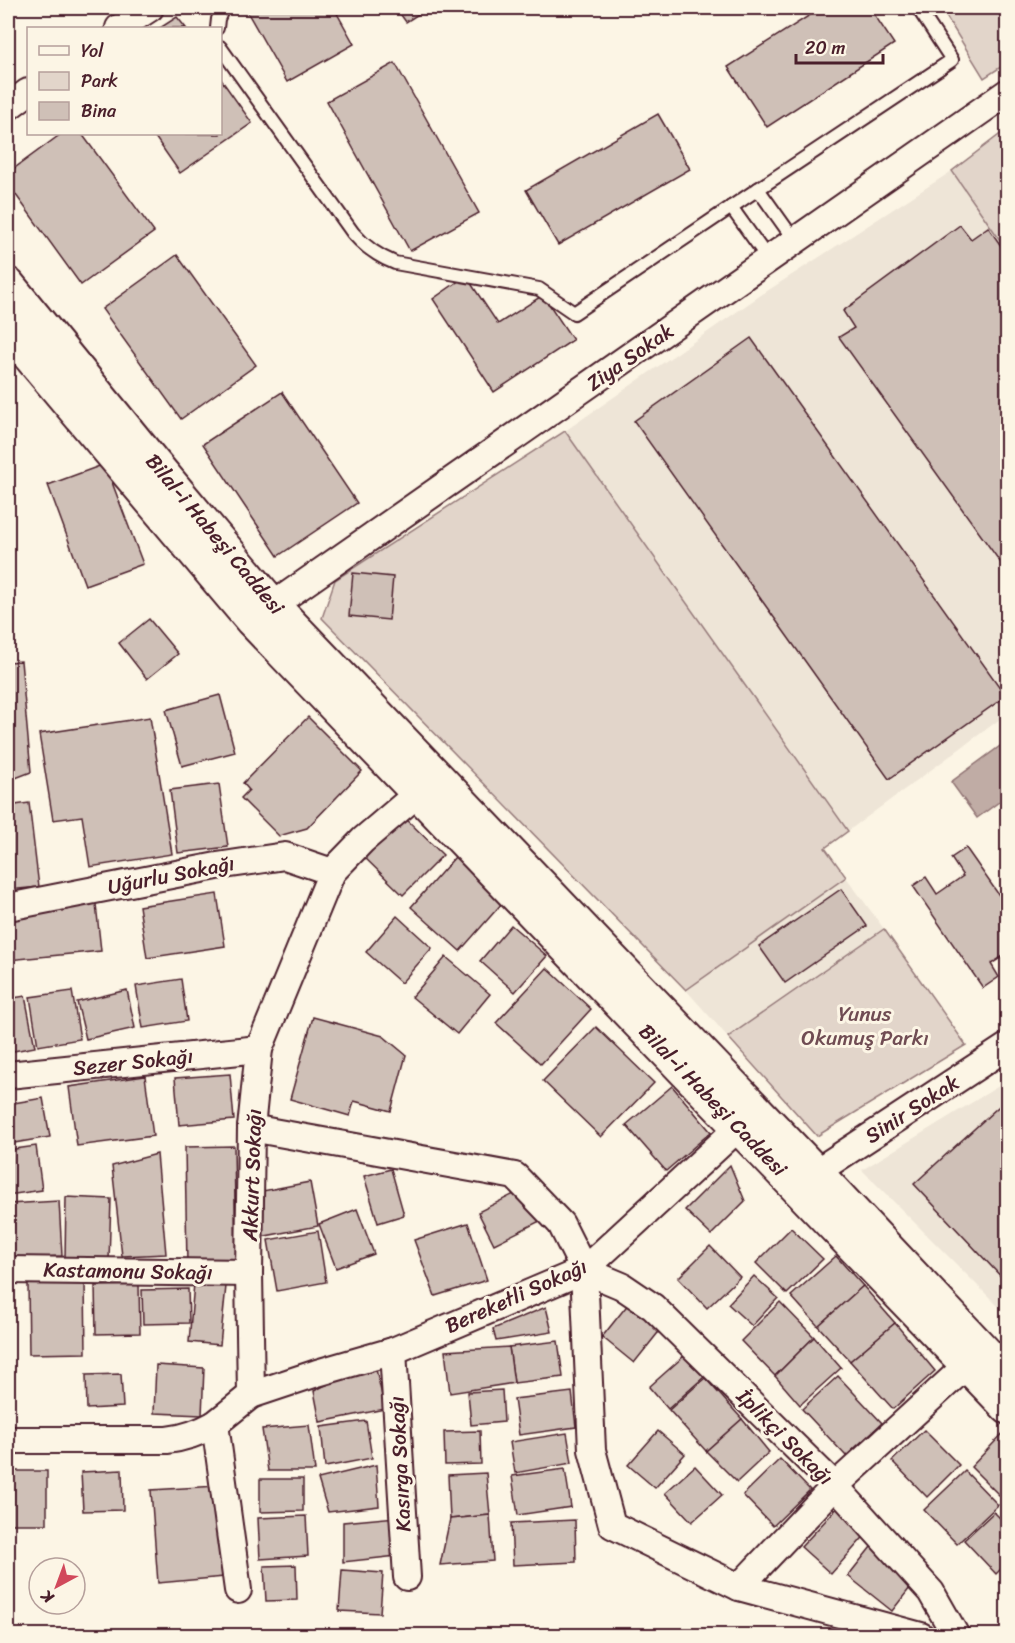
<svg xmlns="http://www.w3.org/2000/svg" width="1015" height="1643" font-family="Sriracha,sans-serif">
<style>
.built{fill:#eee5d7}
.green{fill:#e2d5ca;stroke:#967a7a;stroke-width:1.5}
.water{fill:#c0aca5;stroke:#917474;stroke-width:1.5}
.building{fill:#cfc0b7;stroke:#4a1f2b;stroke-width:1.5}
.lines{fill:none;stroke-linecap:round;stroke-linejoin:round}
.service-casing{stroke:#4a1f2b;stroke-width:16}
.minor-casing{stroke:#4a1f2b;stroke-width:30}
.tertiary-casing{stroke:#4a1f2b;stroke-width:36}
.service{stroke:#fcf5e5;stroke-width:12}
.minor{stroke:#fcf5e5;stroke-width:26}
.tertiary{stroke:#fcf5e5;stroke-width:32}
.labels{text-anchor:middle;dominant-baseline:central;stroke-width:6;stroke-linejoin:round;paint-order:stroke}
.street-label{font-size:21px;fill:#4a1f2b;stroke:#fcf5e5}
.park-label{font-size:21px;fill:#704c53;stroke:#fcf5e5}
</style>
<rect width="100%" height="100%" fill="#fcf5e5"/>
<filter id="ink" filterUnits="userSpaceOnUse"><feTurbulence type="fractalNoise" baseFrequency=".0167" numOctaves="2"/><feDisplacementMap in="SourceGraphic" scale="12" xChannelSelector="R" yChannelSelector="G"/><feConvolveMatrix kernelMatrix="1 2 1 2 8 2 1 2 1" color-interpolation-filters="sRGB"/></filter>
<g filter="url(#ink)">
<!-- built -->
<g class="built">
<path d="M952,171L1007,250V714L848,831L565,431L761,295Z"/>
<path d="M846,877L884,929L728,1037L686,990Z"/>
<path d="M1007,1081V1315L862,1170Z"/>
</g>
<!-- green -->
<g class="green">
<path d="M941,8H1007V63L984,78Z"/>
<path d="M1007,129V250L952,171Z"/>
<path d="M565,431L848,831L825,848L846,877L686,990L322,618L335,580Z"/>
<path d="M884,929L966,1045L817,1136L728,1037Z"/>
</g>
<!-- water -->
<path class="water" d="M1007,741V796L977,818L951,782Z"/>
<!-- building -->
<g class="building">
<path d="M245,8H334L354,44L287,82Z"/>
<path d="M396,8H428L406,22Z"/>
<path d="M821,8H870L894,44L767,127L728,67Z"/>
<path d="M177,17L186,28H160Z"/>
<path d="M395,63L479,213L410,251L327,101Z"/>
<path d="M220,78L252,123L180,173L153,134H220Z"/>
<path d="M658,114L690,169L558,245L526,190Z"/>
<path d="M61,134H82L154,232L81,285L8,184V173Z"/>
<path d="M960,225L971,239L988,227L1008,256V573L839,337L854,328L843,311Z"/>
<path d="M177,255L256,365L181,419L102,309Z"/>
<path d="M466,276L498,324L543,295L573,340L494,392L433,299Z"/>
<path d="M751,338L1006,696L889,779L634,421Z"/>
<path d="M282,392L357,503L278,556L203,444Z"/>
<path d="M105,464L143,564L85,585L48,485Z"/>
<path d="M353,573L393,577L389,620L349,616Z"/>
<path d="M149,619L178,654L147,679L119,643Z"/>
<path d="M21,661L31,772L8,781V662Z"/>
<path d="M220,695L235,752L182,766L166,710Z"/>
<path d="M150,717L172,854L90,867L82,816L53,820L39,734Z"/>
<path d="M308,717L362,771L307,828L279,836L241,798L249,790L243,783Z"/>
<path d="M219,784L228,847L178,853L170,790Z"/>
<path d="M29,803L39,887L8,890V806Z"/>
<path d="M400,813L443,855L403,895L360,853Z"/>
<path d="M966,848L1008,908V953L991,964L999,977L983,988L913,886L926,877L937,894L963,876L951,858Z"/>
<path d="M455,857L504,901L460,951L411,907Z"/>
<path d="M841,889L867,926L785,983L759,946Z"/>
<path d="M217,894L225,946L147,958L139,906Z"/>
<path d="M96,904L101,951L8,960V912Z"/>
<path d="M397,916L432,948L401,983L366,952Z"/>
<path d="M511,925L547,956L515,992L480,961Z"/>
<path d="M446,957L490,994L457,1034L412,997Z"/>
<path d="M547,968L591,1009L541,1064L496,1023Z"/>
<path d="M181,979L187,1021L143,1028L136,986Z"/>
<path d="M127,990L135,1028L86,1039L77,1002Z"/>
<path d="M72,991L80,1039L38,1046L30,997Z"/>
<path d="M25,996L35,1047L8,1052V999Z"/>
<path d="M313,1017L383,1036L406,1055L391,1111L354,1101L350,1116L290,1099Z"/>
<path d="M596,1027L654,1083L601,1137L543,1081Z"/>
<path d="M230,1074L234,1120L179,1125L175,1078Z"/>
<path d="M145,1076L153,1136L77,1146L69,1087Z"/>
<path d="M672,1086L711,1132L666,1171L626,1125Z"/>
<path d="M43,1098L50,1137L8,1144V1104Z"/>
<path d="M1008,1098V1284L914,1184Z"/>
<path d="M36,1146L42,1190L8,1195V1150Z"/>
<path d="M234,1146L236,1265H187L185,1147Z"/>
<path d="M157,1154L166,1254L122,1256L112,1166Z"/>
<path d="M730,1165L745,1201L711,1235L685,1210Z"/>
<path d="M391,1169L404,1215L378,1223L364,1176Z"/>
<path d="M310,1182L318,1226L260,1237L252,1193Z"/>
<path d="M524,1189L540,1221L494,1244L478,1212Z"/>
<path d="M66,1197L111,1199L109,1260L65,1259Z"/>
<path d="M59,1201L62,1256L9,1259L8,1204Z"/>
<path d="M357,1209L374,1254L336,1268L319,1224Z"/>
<path d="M468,1223L487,1280L435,1296L414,1240Z"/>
<path d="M791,1228L823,1259L787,1294L756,1263Z"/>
<path d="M318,1231L326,1282L277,1291L268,1240Z"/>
<path d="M710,1246L740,1277L707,1308L678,1278Z"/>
<path d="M836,1256L863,1286L818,1326L791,1296Z"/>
<path d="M754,1276L778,1298L752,1326L728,1304Z"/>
<path d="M194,1283L226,1286L220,1345L189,1342Z"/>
<path d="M28,1284H85L86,1353L29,1354Z"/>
<path d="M139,1285L140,1333L96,1334L95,1286Z"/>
<path d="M863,1286L895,1323L850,1361L818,1326Z"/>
<path d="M188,1289L189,1323L143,1324L142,1290Z"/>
<path d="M633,1298L665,1324L634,1363L602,1337Z"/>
<path d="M780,1302L814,1337L775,1376L741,1341Z"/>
<path d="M546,1307L552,1332L496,1341L493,1329Z"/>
<path d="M895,1323L935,1371L893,1409L850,1361Z"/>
<path d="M814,1337L841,1368L800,1405L775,1376Z"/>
<path d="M558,1341L563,1377L514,1383L509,1347Z"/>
<path d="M509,1347L514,1383L450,1393L445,1351Z"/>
<path d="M684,1356L704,1377L668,1409L649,1387Z"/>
<path d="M156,1365L204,1368L202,1415L154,1413Z"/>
<path d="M376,1369L385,1409L320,1422L314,1391L347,1374Z"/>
<path d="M121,1374L123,1407L87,1409L86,1375Z"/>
<path d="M838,1376L882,1423L846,1456L802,1409Z"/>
<path d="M705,1378L742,1419L706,1451L669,1410Z"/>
<path d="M502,1390L504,1422L471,1425L468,1392Z"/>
<path d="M572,1392L576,1427L519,1435L514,1399Z"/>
<path d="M742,1419L769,1452L737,1482L706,1451Z"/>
<path d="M366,1421L372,1458L325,1467L321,1427Z"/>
<path d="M309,1425L315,1471H268L262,1429Z"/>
<path d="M1007,1429L1008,1492L1002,1498L971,1467Z"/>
<path d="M924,1430L959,1465L927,1497L892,1461Z"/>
<path d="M480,1431L481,1464L445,1465L444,1432Z"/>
<path d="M658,1431L685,1454L655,1488L628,1465Z"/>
<path d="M567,1433L572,1463L515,1473L510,1442Z"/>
<path d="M780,1459L810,1490L773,1526L743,1495Z"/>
<path d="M376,1465L379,1506L328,1512L318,1479Z"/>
<path d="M695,1466L722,1495L692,1522L665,1493Z"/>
<path d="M565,1469L571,1507L518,1515L512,1476Z"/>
<path d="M122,1470L123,1510L83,1511L81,1472Z"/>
<rect x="8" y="1471" width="39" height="53"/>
<path d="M965,1471L998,1505L957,1544L924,1510Z"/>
<path d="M486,1473L490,1515L450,1519L448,1475Z"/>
<path d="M260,1479H303V1511L260,1512Z"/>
<path d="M217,1486L224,1577L158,1583L151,1490Z"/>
<path d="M839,1506L868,1532L831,1574L801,1547Z"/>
<path d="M994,1512L1008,1526V1562L996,1574L964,1540Z"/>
<path d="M490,1515L493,1561L440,1565L450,1519Z"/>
<path d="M306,1516L308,1556L260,1559L258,1518Z"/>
<path d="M396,1517L397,1556L343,1562V1522Z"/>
<path d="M575,1520L576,1562L513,1565L511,1523Z"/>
<path d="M878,1538L910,1588L892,1611L848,1576Z"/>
<path d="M296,1565L297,1600L266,1601L264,1566Z"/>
<path d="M342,1570L383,1573L380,1613L339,1611Z"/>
</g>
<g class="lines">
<!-- service casing -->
<g class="service-casing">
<g id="service">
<path d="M217,28L218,19L223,8"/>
<path d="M220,47L353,233C365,247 377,256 395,263L539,289L574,313L758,189L952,60L918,8"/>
<path d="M758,189L795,241"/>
<path d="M731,207L769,260"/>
</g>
</g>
<!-- minor casing -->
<g class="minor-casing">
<g id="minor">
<path d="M119,28L150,8"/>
<path d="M8,107L28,92"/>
<path d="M259,615L1008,92"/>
<path d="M8,907L217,866L285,856L332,872"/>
<path d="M8,1075L259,1049"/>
<path d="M251,1128L515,1176L561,1224L584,1270L592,1450L612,1525L739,1587L921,1636"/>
<path d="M816,1172L1008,1046"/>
<path d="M8,1270L249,1273"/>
<path d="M584,1270L622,1286L653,1307L835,1486L931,1592L956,1636"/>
<path d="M393,1351L407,1577"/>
<path d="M251,1395L317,1373L393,1351L584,1270L739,1127"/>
<path d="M8,1440H167C185,1438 199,1433 215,1424"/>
<path d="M739,1587L835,1486L967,1365"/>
<path d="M238,1590L215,1424L251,1395L249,1273L251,1128L259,1049L332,872L363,840L417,794L430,778"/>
</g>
</g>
<!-- tertiary casing -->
<g class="tertiary-casing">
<g id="tertiary">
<path d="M8,284L154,463L274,606L816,1172L1008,1376"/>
<path d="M8,331L251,620L1008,1408"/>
</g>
</g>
<!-- service -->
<use href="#service" class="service"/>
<!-- minor -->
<use href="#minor" class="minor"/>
<!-- tertiary -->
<use href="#tertiary" class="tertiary"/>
</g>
</g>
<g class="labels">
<!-- street labels -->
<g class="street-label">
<text transform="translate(630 357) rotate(-35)">Ziya Sokak</text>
<text transform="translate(215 534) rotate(50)">Bilal-i Habeşi Caddesi</text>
<text transform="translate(171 875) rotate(-11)">Uğurlu Sokağı</text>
<text transform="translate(133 1062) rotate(-6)">Sezer Sokağı</text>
<text transform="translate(713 1100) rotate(46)">Bilal-i Habeşi Caddesi</text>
<text transform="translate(912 1109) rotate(-33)">Sinir Sokak</text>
<text transform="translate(252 1175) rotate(-88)">Akkurt Sokağı</text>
<text transform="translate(128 1271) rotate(1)">Kastamonu Sokağı</text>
<text transform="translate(516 1296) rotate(-24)">Bereketli Sokağı</text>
<text transform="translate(785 1437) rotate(45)">İplikçi Sokağı</text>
<text transform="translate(400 1464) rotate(-93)">Kasırga Sokağı</text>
</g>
<!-- park labels -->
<g class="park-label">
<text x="865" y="1014">Yunus<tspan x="865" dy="24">Okumuş Parkı</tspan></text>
</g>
</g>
<!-- margin -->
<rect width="1015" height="1643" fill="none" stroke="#fcf5e5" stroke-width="30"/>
<rect x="15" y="15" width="985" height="1613" fill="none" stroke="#4a1f2b" stroke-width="2" filter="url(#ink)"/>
<!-- legend -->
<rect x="27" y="27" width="195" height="108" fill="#fcf5e5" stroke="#b59f9b" stroke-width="1.5"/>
<rect x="39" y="46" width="30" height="9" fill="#fcf5e5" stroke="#b59f9b" stroke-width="1.5"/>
<text x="81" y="57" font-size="18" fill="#4a1f2b">Yol</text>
<rect x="39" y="72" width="30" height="18" fill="#e2d5ca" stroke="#b59f9b" stroke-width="1.5"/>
<text x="81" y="87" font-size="18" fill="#4a1f2b">Park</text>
<rect x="39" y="102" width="30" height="18" fill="#cfc0b7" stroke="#b59f9b" stroke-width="1.5"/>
<text x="81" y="117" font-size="18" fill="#4a1f2b">Bina</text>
<!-- north arrow -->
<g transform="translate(57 1586) rotate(221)"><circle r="28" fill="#fcf5e5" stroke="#b59f9b" stroke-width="1.5"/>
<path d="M0-4.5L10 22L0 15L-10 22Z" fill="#d1495b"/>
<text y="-9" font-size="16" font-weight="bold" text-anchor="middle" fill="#4a1f2b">K</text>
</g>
<!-- scale -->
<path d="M796 54v9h87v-9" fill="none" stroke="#4a1f2b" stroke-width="3"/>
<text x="805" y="54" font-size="18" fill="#4a1f2b" stroke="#fcf5e5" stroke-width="4.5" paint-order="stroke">20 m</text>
</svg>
